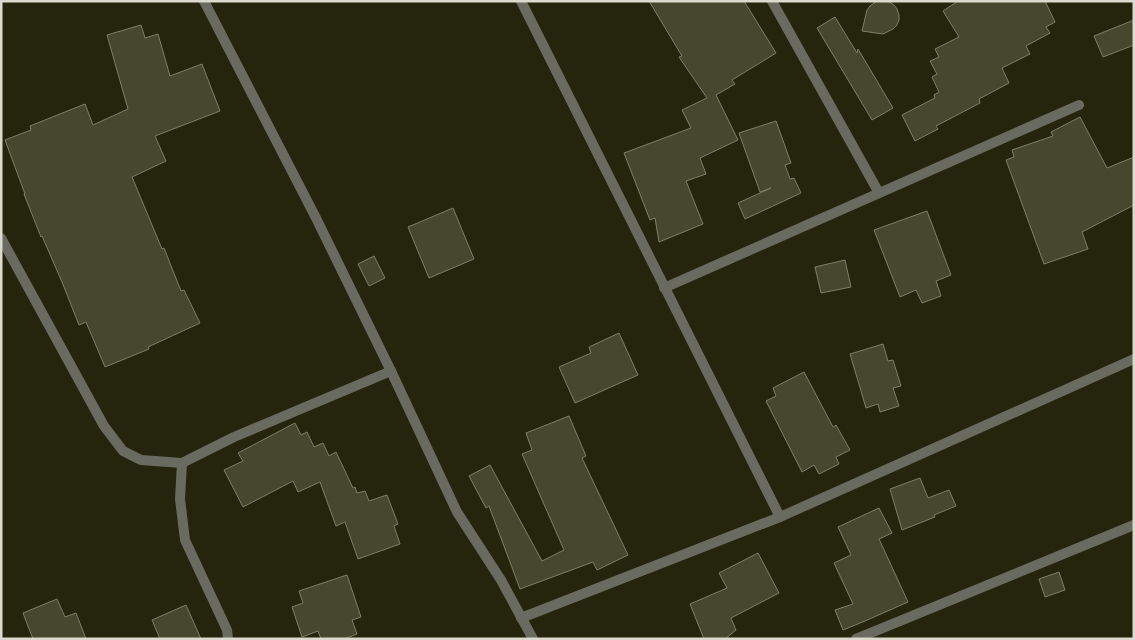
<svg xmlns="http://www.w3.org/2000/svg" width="1135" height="640" font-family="'Nunito Sans',sans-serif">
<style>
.building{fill:#46472e;stroke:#7e8064}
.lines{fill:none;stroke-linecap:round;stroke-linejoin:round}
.street{stroke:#6a6b60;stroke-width:10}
</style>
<rect width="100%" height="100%" fill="#24250c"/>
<!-- building -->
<g class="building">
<path d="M649,1H744L776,53L732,80L735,84L716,95L738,140L700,158L706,174L686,181L703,224L659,242L655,218L650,220L624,153L691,128L682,110L707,98L679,57L682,56Z"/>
<path d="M877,1H888L894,5L897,9L899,15V20L897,25L893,29L883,34L862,31L867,10L870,6Z"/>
<path d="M958,1H1045L1055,22L1046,27L1050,33L1026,46L1030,54L1002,68L1009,83L979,99L980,103L936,126L938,129L915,141L902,115L935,98L934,95L939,92L932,77L937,74L930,61L939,57L935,49L959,37L943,11Z"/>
<path d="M835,17L857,53L858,49L893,108L872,120L817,28Z"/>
<path d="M1134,20V45L1103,57L1094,36Z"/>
<path d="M141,25L145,38L158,34L170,76L202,64L220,111L155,136L166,161L132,177L162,249L164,248L181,291L184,290L200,323L148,347L149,349L105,367L86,322L79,325L62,282L42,236L41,237L24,194H25L5,140L31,130L30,126L85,104L93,125L128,109L107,35Z"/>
<path d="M1080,117L1107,168L1134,157V205L1082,232L1088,249L1044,264L1006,160L1014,157L1012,150L1053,136L1051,132Z"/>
<path d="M776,121L791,163L785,165L790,179L794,178L801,193L745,219L738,203L771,188L760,192L739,133Z"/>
<path d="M453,208L474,259L429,278L408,227Z"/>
<path d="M927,211L951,275L936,281L941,296L922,303L916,290L900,297L874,230Z"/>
<path d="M374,256L385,278L369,286L358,264Z"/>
<path d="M845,260L851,287L821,293L815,267Z"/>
<path d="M619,333L638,375L575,403L559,367L591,353L589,347Z"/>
<path d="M883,344L888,361L893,360L901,386L893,388L899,406L880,412L878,404L866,408L850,354Z"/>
<path d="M804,372L833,427L836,425L850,450L836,457L839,464L819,474L814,465L802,472L766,401L776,396L773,388Z"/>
<path d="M569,416L586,456L582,458L628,555L597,570L593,562L520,589L489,506L486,508L469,476L490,465L542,561L564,550L522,454L532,450L526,433Z"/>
<path d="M295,423L301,435L307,432L314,447L323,443L329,456L336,452L353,488L355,487L357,493L365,491L369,501L387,495L398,524L394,526L400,544L358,559L345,522L336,526L320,482L298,492L293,481L243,507L224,470L243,461L238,453Z"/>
<path d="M920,478L928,498L949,490L956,506L934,515L935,517L902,530L890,489Z"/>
<path d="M879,508L892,533L879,539L908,602L865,621L843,630L835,610L853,604L834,563L851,555L838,527Z"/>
<path d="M758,553L779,593L731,618L736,630L725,639H704L690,604L727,588L719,573Z"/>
<path d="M1059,572L1065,590L1045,597L1039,579Z"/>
<path d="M347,575L361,617L352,620L357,634L344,639H321L318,631L302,637L292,607L303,603L299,591Z"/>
<path d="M57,599L65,617L76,613L86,639H33L23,613Z"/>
<path d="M186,605L201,639H160L152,620Z"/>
</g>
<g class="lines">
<!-- street -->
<g class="street">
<path d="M204,1L316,218L391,371L457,512L501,580L533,639"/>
<path d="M521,1L780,517"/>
<path d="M772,1L879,193"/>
<path d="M1,238L104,426L123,451L141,460L182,463"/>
<path d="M664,288L1079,105"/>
<path d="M521,618L780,517L1134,359"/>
<path d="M228,639L227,630L185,540L180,499L182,463L234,437L391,371"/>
<path d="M856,639L1134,525"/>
</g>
</g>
<!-- border -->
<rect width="1135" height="640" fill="none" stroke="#dadbcc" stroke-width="5"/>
</svg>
